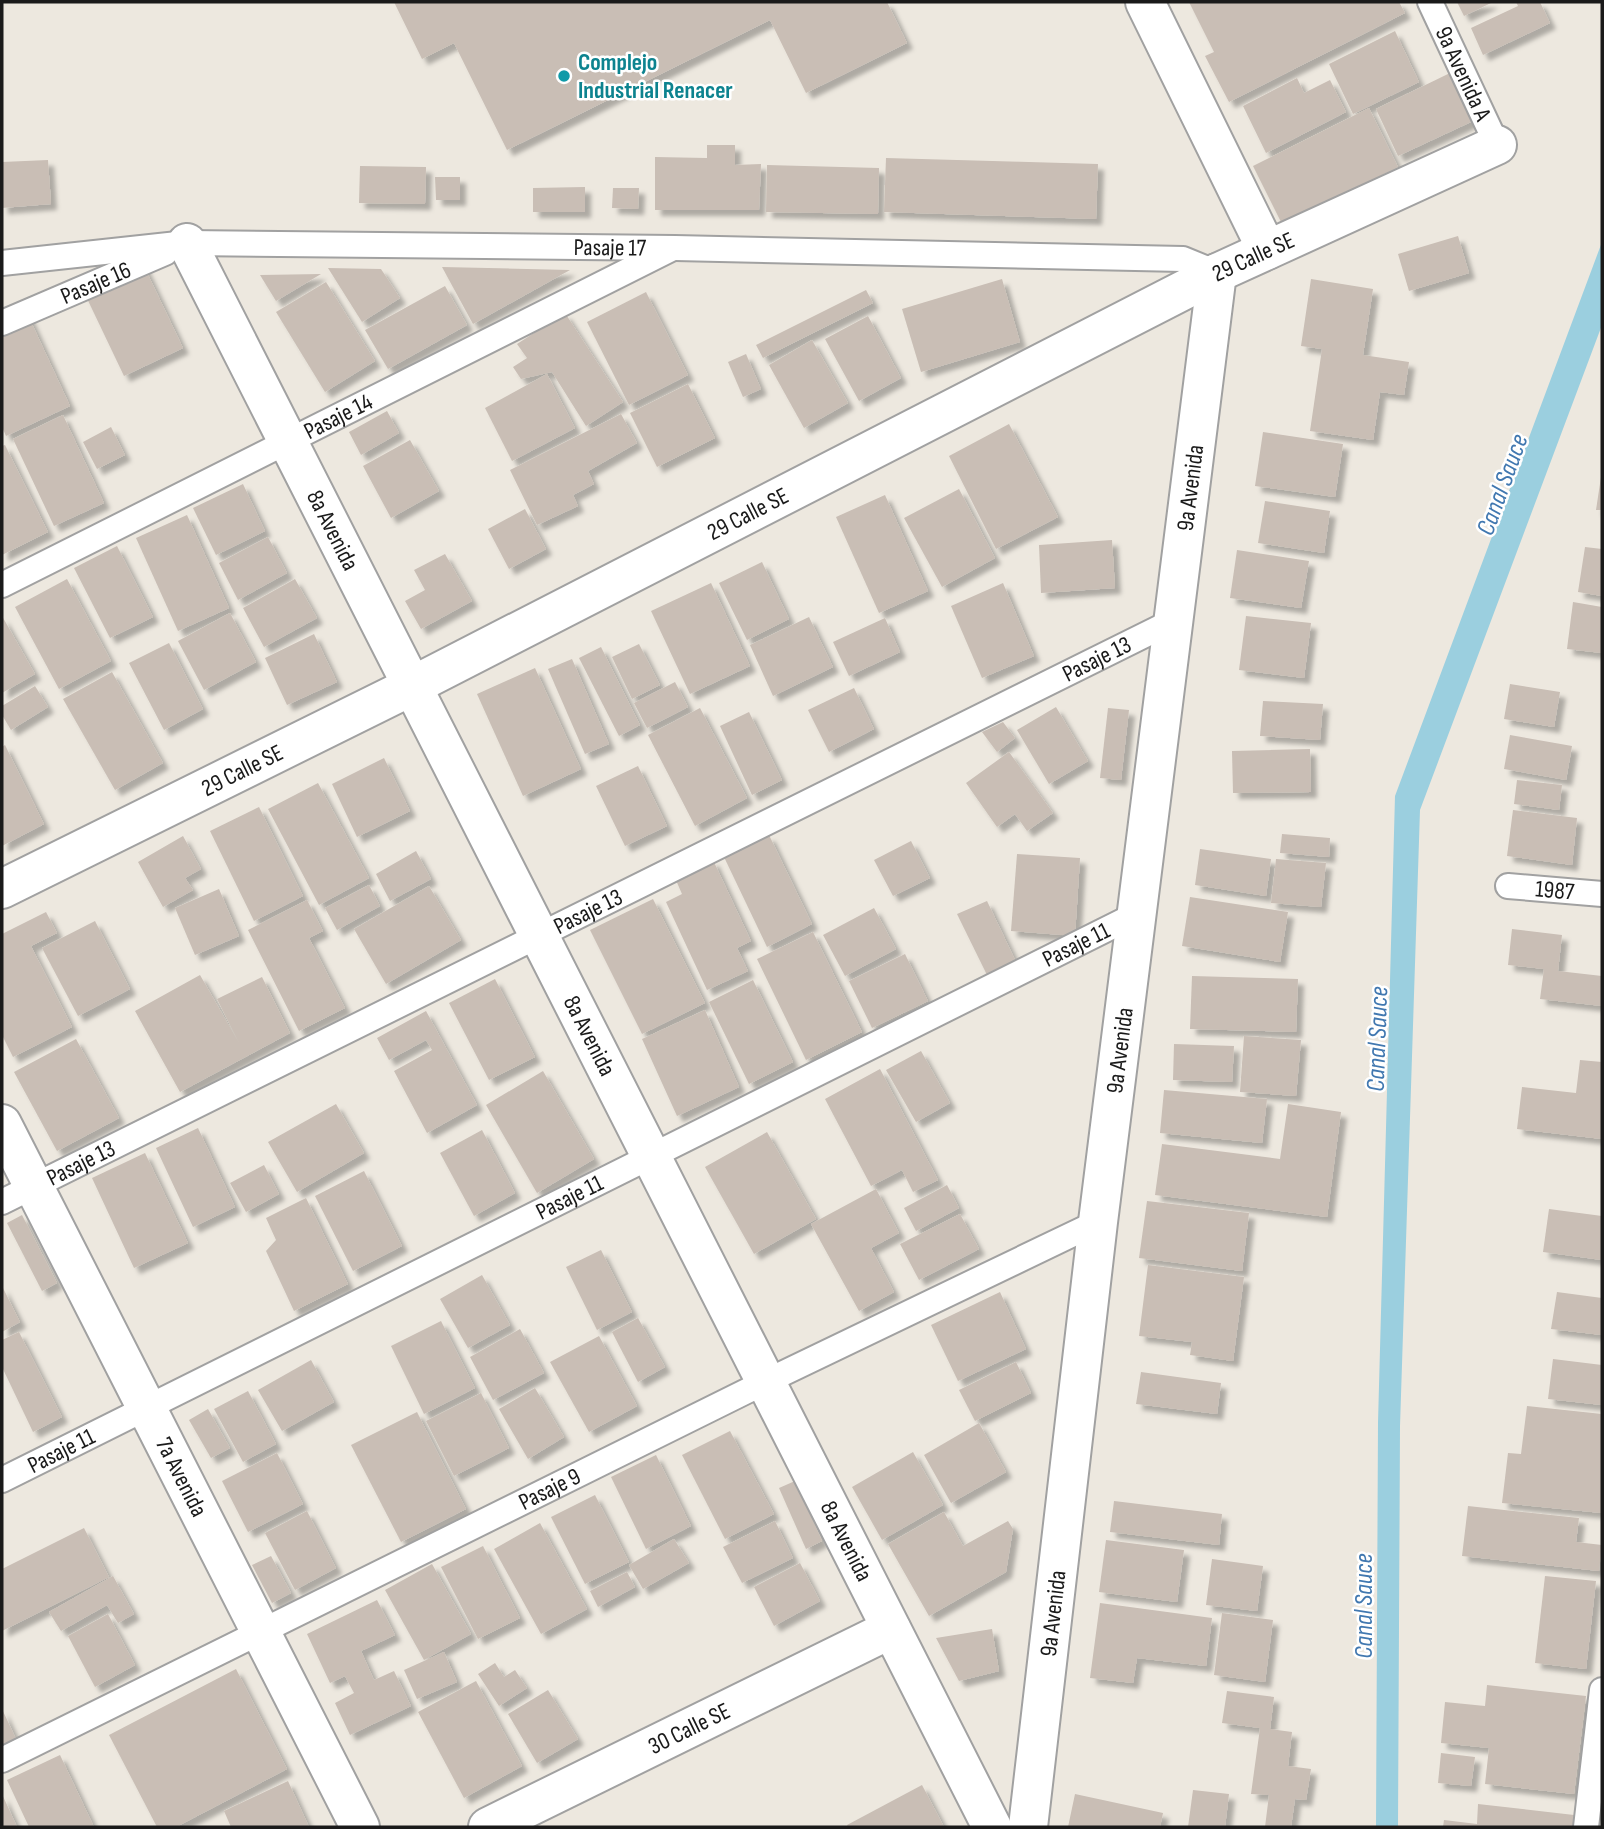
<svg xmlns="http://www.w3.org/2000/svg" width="1604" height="1829" font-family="'Sofia Sans Condensed',sans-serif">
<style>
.water{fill:#9bcfdf}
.building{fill:#c9beb5;filter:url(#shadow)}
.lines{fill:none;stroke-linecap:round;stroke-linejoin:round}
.service-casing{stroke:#a1a1a1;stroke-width:28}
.minor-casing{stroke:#a1a1a1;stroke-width:42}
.service{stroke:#fff;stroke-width:24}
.minor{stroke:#fff;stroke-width:38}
.culture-dot{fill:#0f9aa8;stroke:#fff;stroke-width:2.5}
.labels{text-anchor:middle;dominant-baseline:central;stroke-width:5;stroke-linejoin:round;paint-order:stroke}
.culture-label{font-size:24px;font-weight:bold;fill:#0d838f;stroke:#fff;text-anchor:start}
.street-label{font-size:24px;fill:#1a1a1a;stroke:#fff}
.water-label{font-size:26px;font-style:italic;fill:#4178b0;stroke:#fff}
</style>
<defs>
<filter id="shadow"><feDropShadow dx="6" dy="6" stdDeviation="2" flood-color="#0004"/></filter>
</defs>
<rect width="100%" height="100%" fill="#ede8df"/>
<!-- water -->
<path class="water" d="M1602,242V325L1420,810L1400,1426L1398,1827H1376L1378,1423L1395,796Z"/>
<!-- building -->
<g class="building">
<path d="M394,2H887L907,43L806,93L770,20L507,150L454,43L422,59Z"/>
<path d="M1189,2H1399L1405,13L1229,102L1205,56L1214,52Z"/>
<path d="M1457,2H1493L1464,16Z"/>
<path d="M1516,2H1540L1550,23L1483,55L1471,28L1518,6Z"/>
<path d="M1395,31L1419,82L1353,114L1329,64Z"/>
<path d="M1450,73L1473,121L1398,156L1376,109Z"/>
<path d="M1297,78L1304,93L1330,80L1346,112L1266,153L1243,106Z"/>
<path d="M1369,108L1398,167L1282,224L1253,166Z"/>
<path d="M707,145H735V165L761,164L759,210H655V157L707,158Z"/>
<path d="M886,158L1098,164L1096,219L884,212Z"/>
<path d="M48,160L51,204L2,208V162Z"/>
<path d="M767,165L879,168L878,214L766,212Z"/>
<path d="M360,166L426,167L425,204L359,203Z"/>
<path d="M435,177H460V200H436Z"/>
<path d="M585,187V212H533V188Z"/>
<path d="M613,188H639L638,209L612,208Z"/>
<path d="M1458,236L1469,273L1409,291L1398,254Z"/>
<path d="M141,260L183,348L124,376L82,288Z"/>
<path d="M442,267L570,270L473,324Z"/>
<path d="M328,268L381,269L400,298L362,322Z"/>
<path d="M321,274L276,301L260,275Z"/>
<path d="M1002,279L1020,342L921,372L902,309Z"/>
<path d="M1311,279L1373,289L1363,355L1409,362L1404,395L1380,392L1373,440L1310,431L1322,349L1301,346Z"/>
<path d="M326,282L375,361L325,392L276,312Z"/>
<path d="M445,286L467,325L388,369L365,330Z"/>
<path d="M866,290L873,303L763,358L756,345Z"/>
<path d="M646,292L688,375L629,405L587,322Z"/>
<path d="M26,311L70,406L6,436L2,427V322Z"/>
<path d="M565,313L623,402L586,426L552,372L521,379L513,367L527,358L517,344Z"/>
<path d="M868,316L901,378L859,401L825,339Z"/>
<path d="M812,340L848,403L804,428L769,365Z"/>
<path d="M746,354L761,389L743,397L728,362Z"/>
<path d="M547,374L575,428L512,461L485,408Z"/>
<path d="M688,384L715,438L657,467L630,413Z"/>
<path d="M387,411L399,433L361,455L349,432Z"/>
<path d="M621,414L637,443L588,471L594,484L573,495L578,506L537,525L510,470Z"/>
<path d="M63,415L104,503L54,526L13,439Z"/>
<path d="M1009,424L1058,517L996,549L949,456Z"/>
<path d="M111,427L125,455L97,469L83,442Z"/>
<path d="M1263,432L1343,444L1335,497L1255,486Z"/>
<path d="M410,440L439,491L391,518L363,466Z"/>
<path d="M5,445L48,532L2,555V446Z"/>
<path d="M1601,477H1602V510H1596Z"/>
<path d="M243,484L265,531L216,555L193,508Z"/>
<path d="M959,489L995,558L942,587L904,518Z"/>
<path d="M885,495L928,591L879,613L836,517Z"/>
<path d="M1265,501L1330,511L1324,553L1258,543Z"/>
<path d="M525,509L546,549L509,569L488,529Z"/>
<path d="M187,515L229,608L178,631L136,538Z"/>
<path d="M268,537L287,573L238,600L219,563Z"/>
<path d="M1112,540L1115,588L1041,593L1039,545Z"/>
<path d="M117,546L153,617L110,638L74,568Z"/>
<path d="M1585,547L1602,549V596L1578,592Z"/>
<path d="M1237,550L1309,561L1301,608L1230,598Z"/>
<path d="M445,554L472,601L421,629L405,601L425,590L414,570Z"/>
<path d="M762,562L789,619L747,640L719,583Z"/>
<path d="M67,579L111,661L59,689L15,607Z"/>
<path d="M295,579L317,618L264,647L243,608Z"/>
<path d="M711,583L750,666L690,694L651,611Z"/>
<path d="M1003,583L1034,656L982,678L951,606Z"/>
<path d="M1573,602L1602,607V653L1567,649Z"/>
<path d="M230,613L256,662L204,690L178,641Z"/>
<path d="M2,616L35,674L2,693Z"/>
<path d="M1246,616L1311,623L1304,678L1239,670Z"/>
<path d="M809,617L833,667L773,696L750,645Z"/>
<path d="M885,618L900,652L849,676L833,642Z"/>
<path d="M314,634L337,682L287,705L265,658Z"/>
<path d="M169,643L203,709L164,730L129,663Z"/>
<path d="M639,644L660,685L632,699L612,657Z"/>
<path d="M601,647L640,725L619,736L579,658Z"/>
<path d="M572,659L609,744L585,754L548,669Z"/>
<path d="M535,668L581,769L523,796L477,694Z"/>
<path d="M112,672L163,763L115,790L63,699Z"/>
<path d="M675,682L688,707L647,728L634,703Z"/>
<path d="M1510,684L1560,692L1554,727L1504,719Z"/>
<path d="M35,686L48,707L11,730L2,715V706Z"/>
<path d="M854,688L874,729L829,752L808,710Z"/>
<path d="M1263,701L1323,704L1320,740L1260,736Z"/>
<path d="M1056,707L1088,761L1049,784L1017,730Z"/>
<path d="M700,708L747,798L695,826L648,735Z"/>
<path d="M1108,708L1129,710L1121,780L1100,778Z"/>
<path d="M749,712L782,780L752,795L720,726Z"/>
<path d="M1003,722L1015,738L997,752L982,732Z"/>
<path d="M1510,735L1572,746L1566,780L1504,769Z"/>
<path d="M5,745L44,824L2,846V747Z"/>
<path d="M1310,749L1311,792L1233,793L1232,751Z"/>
<path d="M1009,752L1053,813L1027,831L1015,814L997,827L966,783Z"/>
<path d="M384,758L410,811L357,837L332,784Z"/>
<path d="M638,766L667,826L625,846L596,786Z"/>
<path d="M1517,780L1562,785L1559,810L1514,804Z"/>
<path d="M318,783L369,878L319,905L268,809Z"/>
<path d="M259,807L303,896L254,921L210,831Z"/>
<path d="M1513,810L1577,818L1572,865L1507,856Z"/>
<path d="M1282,834L1330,838L1329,857L1280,853Z"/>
<path d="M769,835L812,924L767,947L724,857Z"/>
<path d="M183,836L201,869L185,878L193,890L163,907L138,862Z"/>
<path d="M911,841L930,878L893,896L874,860Z"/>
<path d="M1200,849L1271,859L1266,896L1195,885Z"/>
<path d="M416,851L431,879L390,901L376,874Z"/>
<path d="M1017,854L1080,858L1075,936L1011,931Z"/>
<path d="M1276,859L1326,863L1321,907L1271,903Z"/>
<path d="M713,860L751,941L737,948L748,971L707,990L666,902L682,894L675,878Z"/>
<path d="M369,885L380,906L337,930L325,908Z"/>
<path d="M429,886L461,940L386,984L354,929Z"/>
<path d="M219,889L239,936L195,955L175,908Z"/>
<path d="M1190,897L1288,912L1280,962L1182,946Z"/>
<path d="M653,899L705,1003L642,1034L590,930Z"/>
<path d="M307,900L323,931L309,938L345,1008L299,1031L248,930Z"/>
<path d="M987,901L1016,962L987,975L957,914Z"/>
<path d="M874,908L896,949L845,976L823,935Z"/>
<path d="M46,912L57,933L31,946L72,1027L13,1057L2,1035V934Z"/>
<path d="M95,921L130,989L78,1016L42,948Z"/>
<path d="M1512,929L1562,935L1558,971L1602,976V1006L1540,999L1544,969L1508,965Z"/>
<path d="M813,932L862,1032L806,1060L757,959Z"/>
<path d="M905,954L928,1001L872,1028L849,981Z"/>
<path d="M200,975L239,1043L217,999L262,977L290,1033L180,1092L135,1011Z"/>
<path d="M1192,976L1298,979L1296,1032L1190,1029Z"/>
<path d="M495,979L535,1057L489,1080L449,1003Z"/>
<path d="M753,980L793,1062L749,1084L709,1002Z"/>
<path d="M705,1010L739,1087L677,1116L642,1039Z"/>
<path d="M426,1011L477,1105L427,1133L394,1071L432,1050L426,1040L389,1060L377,1038Z"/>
<path d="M1244,1036L1301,1040L1296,1096L1240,1092Z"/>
<path d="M76,1039L119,1118L57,1151L14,1072Z"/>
<path d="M1174,1044L1234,1046L1232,1082L1173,1080Z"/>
<path d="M921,1051L950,1103L916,1122L886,1070Z"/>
<path d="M1580,1060L1602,1062V1139L1517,1129L1522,1087L1576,1093Z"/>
<path d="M880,1069L938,1180L913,1192L902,1170L871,1186L825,1099Z"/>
<path d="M543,1071L594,1159L537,1193L486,1105Z"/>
<path d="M1164,1090L1267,1099L1262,1143L1160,1133Z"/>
<path d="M336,1104L364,1153L297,1192L268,1142Z"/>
<path d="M1288,1104L1341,1112L1327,1217L1155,1195L1162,1144L1280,1159Z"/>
<path d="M198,1128L235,1207L193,1227L156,1148Z"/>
<path d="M482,1130L515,1193L474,1216L440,1153Z"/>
<path d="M767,1132L816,1219L754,1254L705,1167Z"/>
<path d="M145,1153L188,1243L134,1268L92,1178Z"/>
<path d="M264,1165L279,1194L246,1212L230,1183Z"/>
<path d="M364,1171L402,1246L353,1271L315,1196Z"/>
<path d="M947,1185L959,1208L916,1231L904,1208Z"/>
<path d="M876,1189L899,1233L871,1248L894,1292L859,1311L811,1224Z"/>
<path d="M306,1198L348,1284L294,1311L266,1251L276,1240L266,1218Z"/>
<path d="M1147,1201L1249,1213L1242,1271L1139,1258Z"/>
<path d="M1549,1209L1602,1216V1260L1543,1252Z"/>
<path d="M960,1214L979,1249L919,1280L900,1244Z"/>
<path d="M22,1215L57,1283L42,1291L7,1223Z"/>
<path d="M601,1250L632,1312L597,1330L566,1267Z"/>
<path d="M1148,1265L1244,1277L1233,1361L1190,1355L1192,1342L1139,1336Z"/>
<path d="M482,1275L510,1325L468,1348L440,1299Z"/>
<path d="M2,1286L20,1322L2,1332Z"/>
<path d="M1000,1292L1026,1349L958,1381L931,1325Z"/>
<path d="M1557,1292L1602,1298V1335L1551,1329Z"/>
<path d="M638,1318L665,1367L638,1382L612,1332Z"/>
<path d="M441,1321L475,1388L424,1414L391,1346Z"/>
<path d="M520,1329L544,1373L493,1400L470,1357Z"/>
<path d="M19,1332L62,1417L33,1432L2,1367V1340Z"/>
<path d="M599,1336L637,1406L589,1432L550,1362Z"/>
<path d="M1553,1359L1602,1365V1405L1548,1399Z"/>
<path d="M311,1360L334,1402L282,1431L258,1390Z"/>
<path d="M1016,1362L1031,1393L975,1421L959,1390Z"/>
<path d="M1141,1372L1221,1383L1217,1414L1136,1404Z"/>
<path d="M535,1388L564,1437L528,1459L499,1409Z"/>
<path d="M248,1391L276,1444L243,1462L214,1409Z"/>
<path d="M481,1393L509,1448L454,1476L426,1421Z"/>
<path d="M1527,1406L1602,1414V1513L1502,1503L1508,1453L1521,1454Z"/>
<path d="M208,1409L230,1448L211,1458L189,1420Z"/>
<path d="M417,1412L466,1509L401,1542L351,1445Z"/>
<path d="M979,1423L1006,1472L951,1503L924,1455Z"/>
<path d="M730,1431L774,1514L725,1539L682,1455Z"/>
<path d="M913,1452L943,1505L882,1540L852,1487Z"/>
<path d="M277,1453L303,1504L248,1532L222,1481Z"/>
<path d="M656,1455L691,1526L646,1549L611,1477Z"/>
<path d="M795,1481L822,1541L806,1549L779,1488Z"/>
<path d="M595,1495L629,1562L585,1584L551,1517Z"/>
<path d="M1114,1501L1222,1514L1219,1545L1110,1532Z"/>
<path d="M1468,1506L1579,1518L1576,1542L1602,1545L1599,1571L1462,1556Z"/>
<path d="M307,1511L336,1568L295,1590L265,1533Z"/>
<path d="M944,1512L963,1546L1008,1521L1013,1529L1006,1572L929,1616L888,1544Z"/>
<path d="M775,1521L793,1558L742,1583L723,1547Z"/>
<path d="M540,1523L587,1609L541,1634L494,1549Z"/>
<path d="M84,1528L109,1577L2,1631V1569Z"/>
<path d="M674,1539L689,1563L643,1589L629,1565Z"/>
<path d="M1106,1540L1184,1550L1177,1602L1099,1592Z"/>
<path d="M483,1546L520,1618L478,1639L441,1567Z"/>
<path d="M271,1556L291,1593L272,1603L252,1565Z"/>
<path d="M1212,1559L1263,1566L1257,1611L1206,1605Z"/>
<path d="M800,1563L820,1601L774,1626L754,1587Z"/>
<path d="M432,1564L471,1634L424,1660L385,1590Z"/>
<path d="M627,1572L635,1587L598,1607L590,1591Z"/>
<path d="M113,1576L134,1614L118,1623L107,1605L61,1631L49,1612Z"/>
<path d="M1545,1576L1596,1581L1586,1669L1535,1663Z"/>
<path d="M377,1600L395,1635L361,1651L374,1680L394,1671L411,1706L350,1735L335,1703L354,1693L345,1676L330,1683L307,1634Z"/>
<path d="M1100,1603L1212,1618L1206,1666L1137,1658L1133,1683L1090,1678Z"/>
<path d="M1222,1613L1273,1620L1265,1682L1214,1675Z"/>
<path d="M108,1614L135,1665L95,1687L68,1636Z"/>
<path d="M992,1629L999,1671L959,1681L936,1638Z"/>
<path d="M444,1652L457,1682L417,1699L404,1670Z"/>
<path d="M495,1663L504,1677L515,1670L527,1688L499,1706L478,1674Z"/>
<path d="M236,1669L287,1769L176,1827H157L109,1735Z"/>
<path d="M476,1681L522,1766L464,1798L418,1712Z"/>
<path d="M1487,1685L1586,1696L1574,1794L1485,1784L1489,1748L1441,1743L1445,1702L1485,1706Z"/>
<path d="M548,1690L578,1739L537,1763L508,1714Z"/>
<path d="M1227,1691L1274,1697L1270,1729L1292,1732L1288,1766L1311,1769L1306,1800L1295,1799L1291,1827H1265L1269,1795L1251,1794L1260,1728L1222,1723Z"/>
<path d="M2,1709L16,1739L2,1746Z"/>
<path d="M1441,1753L1475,1757L1471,1786L1438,1783Z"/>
<path d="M60,1755L94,1827H29L7,1780Z"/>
<path d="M288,1781L309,1827H231L224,1811Z"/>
<path d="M922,1785L944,1827H848L847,1825Z"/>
<path d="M1193,1790L1229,1794L1225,1827H1188Z"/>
<path d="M2,1794L17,1827H2Z"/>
<path d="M1075,1794L1163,1813L1160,1827H1068Z"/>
<path d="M1478,1804L1574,1815L1573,1827H1443L1444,1820L1477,1824Z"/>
</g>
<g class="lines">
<!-- service casing -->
<g class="service-casing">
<g id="service">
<path id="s1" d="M1430,2L1497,145"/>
<path id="s2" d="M2,263L187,243L675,248L1183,259L1217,273"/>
<path id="s3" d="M2,323L165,253"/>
<path id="s4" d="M2,585L671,249"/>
<path id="s5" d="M1508,886L1602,894"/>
<path id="s6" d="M2,1202L1173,621"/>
<path id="s7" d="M2,1480L1137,914"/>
<path id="s8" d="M2,1760L765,1382L1098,1222"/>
<path d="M1586,1827L1602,1690"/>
</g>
</g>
<!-- minor casing -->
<g class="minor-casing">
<g id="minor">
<path d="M1145,2L1267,250"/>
<path id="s9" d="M187,243L992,1827"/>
<path id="s10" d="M2,889L412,686L1217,273L1497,145"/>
<path id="s11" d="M2,1124L360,1827"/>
<path id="s12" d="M488,1827L891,1629"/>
<path id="s13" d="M1028,1827L1098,1222L1217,273"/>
</g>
</g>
<!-- service -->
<use href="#service" class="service"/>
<!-- minor -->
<use href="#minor" class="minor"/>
</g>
<!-- markers -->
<circle class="culture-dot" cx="564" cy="76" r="7"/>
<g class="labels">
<!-- culture labels -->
<g class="culture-label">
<text x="578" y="62">Complejo<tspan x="578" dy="28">Industrial Renacer</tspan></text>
</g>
<!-- street labels -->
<g class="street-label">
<text stroke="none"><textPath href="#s1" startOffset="79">9a Avenida A</textPath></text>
<text stroke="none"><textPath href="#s2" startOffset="609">Pasaje 17</textPath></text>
<text stroke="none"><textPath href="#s10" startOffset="1402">29 Calle SE</textPath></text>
<text stroke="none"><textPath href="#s3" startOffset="102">Pasaje 16</textPath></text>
<text stroke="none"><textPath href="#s4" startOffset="376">Pasaje 14</textPath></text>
<text stroke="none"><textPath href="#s13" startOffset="1349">9a Avenida</textPath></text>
<text stroke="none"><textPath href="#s10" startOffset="835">29 Calle SE</textPath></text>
<text stroke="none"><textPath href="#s9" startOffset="322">8a Avenida</textPath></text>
<text stroke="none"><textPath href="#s6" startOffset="1222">Pasaje 13</textPath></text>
<text stroke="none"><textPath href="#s10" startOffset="268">29 Calle SE</textPath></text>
<text stroke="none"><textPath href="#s5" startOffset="47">1987</textPath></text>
<text stroke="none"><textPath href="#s6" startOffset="654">Pasaje 13</textPath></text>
<text stroke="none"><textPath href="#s7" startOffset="1200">Pasaje 11</textPath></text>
<text stroke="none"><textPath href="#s9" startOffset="889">8a Avenida</textPath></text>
<text stroke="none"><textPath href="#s13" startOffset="782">9a Avenida</textPath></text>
<text stroke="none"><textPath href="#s6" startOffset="88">Pasaje 13</textPath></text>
<text stroke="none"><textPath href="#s7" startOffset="634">Pasaje 11</textPath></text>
<text stroke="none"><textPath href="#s7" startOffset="66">Pasaje 11</textPath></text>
<text stroke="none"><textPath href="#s11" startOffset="396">7a Avenida</textPath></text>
<text stroke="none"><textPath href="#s8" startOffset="611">Pasaje 9</textPath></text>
<text stroke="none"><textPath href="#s9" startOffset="1456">8a Avenida</textPath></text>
<text stroke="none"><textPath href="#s13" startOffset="215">9a Avenida</textPath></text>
<text stroke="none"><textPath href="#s12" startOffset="224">30 Calle SE</textPath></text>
</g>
<!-- water labels -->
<g class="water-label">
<text transform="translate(1503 485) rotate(-70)">Canal Sauce</text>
<text transform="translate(1378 1039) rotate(-88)">Canal Sauce</text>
<text transform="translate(1364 1606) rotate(-90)">Canal Sauce</text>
</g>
</g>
<!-- border -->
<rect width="1604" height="1829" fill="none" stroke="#1a1a1a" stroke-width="7"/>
</svg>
